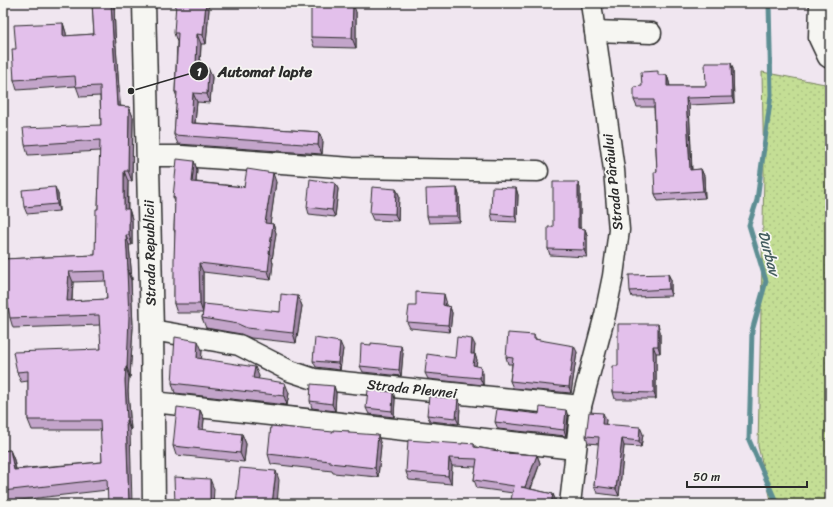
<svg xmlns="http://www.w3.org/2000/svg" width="833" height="507" font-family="Sriracha,sans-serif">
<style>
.grass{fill:url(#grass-dots);stroke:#788460}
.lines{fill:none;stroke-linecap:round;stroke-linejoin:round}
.stream{stroke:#5d8e93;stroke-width:5}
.minor-casing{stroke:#2b2b2b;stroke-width:23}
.major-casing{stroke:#2b2b2b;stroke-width:25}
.minor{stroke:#f6f6f2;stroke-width:20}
.major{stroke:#f6f6f2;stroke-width:22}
.wall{fill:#c3a5ca;stroke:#2b2b2b;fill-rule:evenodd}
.shaded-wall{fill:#9f86a4;stroke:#2b2b2b}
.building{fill:#e3c0eb;stroke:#2b2b2b;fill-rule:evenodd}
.labels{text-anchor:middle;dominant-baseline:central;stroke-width:3.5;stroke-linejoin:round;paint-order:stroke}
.street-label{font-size:14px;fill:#2b2b2b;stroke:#f6f6f2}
.water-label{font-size:15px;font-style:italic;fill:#445d5f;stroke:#f6f6f2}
.leader{fill:none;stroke:#2b2b2b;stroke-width:1.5}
.callout-dot{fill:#2b2b2b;stroke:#f6f6f2;stroke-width:1.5}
.mark-label{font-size:12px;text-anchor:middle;font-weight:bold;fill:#fff}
.callout-label{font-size:15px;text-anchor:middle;font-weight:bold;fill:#2b2b2b;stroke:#f6f6f2;stroke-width:3.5;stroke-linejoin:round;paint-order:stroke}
</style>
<defs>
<pattern id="grass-dots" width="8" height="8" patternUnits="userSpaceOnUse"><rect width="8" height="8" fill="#c4de95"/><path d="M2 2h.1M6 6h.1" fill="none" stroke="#a9bf81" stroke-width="1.8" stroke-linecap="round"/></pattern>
</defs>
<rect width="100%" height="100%" fill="#f0e6f0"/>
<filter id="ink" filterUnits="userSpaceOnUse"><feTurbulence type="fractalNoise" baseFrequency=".025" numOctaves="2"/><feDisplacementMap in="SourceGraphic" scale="8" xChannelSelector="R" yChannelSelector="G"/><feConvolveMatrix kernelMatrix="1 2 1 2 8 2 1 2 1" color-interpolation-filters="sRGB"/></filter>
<g filter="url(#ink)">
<!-- grass -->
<path class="grass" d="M762,72L830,85V504H772L758,446L764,176Z"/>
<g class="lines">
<!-- stream -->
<path class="stream" d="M769,3L771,95L757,200L749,225L766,281L752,331L749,440L777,504"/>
<!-- minor casing -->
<g class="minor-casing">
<g id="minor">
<path d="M820,3L819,38L828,57L830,58"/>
<path d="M595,31L651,33"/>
<path d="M148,156H182L352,168L538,171"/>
<path d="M152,330L239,345L290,371L314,379L581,406"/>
<path d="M153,402L566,448L576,447"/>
<path d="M570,504L581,406L605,315L613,276L619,230L614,170L591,3"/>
</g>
</g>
<!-- major casing -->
<g class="major-casing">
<path id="major" d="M144,3L152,330L154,504"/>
</g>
<!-- minor -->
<use href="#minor" class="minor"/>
<!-- major -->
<use href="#major" class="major"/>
</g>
<!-- wall -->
<g class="wall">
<path d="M92,3H114L115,32L120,106L129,107L133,117L132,181H128V209H129L132,219V245H129L132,280H131L133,327L130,377H129L128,391L131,430H130L107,490L3,502V451L10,450L14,460L16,469L102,462L101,430H32L28,420V381L21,382L17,372L101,349L100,325L13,328L10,318L5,284H3V259L95,255L98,209L100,151L28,155L25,145L101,125L100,96L80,97L76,86L17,90L14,80L16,49L63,23L66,33V36L94,34ZM106,281L107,299L72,301L73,282Z"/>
<path d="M624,3H646V4L625,3Z"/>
<path d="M209,9L206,44H201L200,68H208L212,77L210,103L197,102L195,123L319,132L323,142L322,154L178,144L174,135L177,97L175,92L177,42L174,33Z"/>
<path d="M356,12V48L314,47L311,37Z"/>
<path d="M731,63L733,69L734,103L689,105L692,170L701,169L704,176L705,198L658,201L655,194L657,172L654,107H637L634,100L642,86L659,75H667L669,82L670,86H706Z"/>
<path d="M194,161L197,170L196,182L244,187L276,182L270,224H273L276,233L272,260L273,263L271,280L203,272V309L280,312L298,296L302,306L296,343L251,338L241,334L206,328L202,318L203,313H177L174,304L175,233L174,230L175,202L173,197Z"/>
<path d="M578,182L580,188V228L585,229L587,235V257L550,255L548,249L553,227Z"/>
<path d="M335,183L338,189L335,217L309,214L307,207Z"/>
<path d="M457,188L459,195L460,222L429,223L427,216Z"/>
<path d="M516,188L518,195L517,222L493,221L491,214Z"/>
<path d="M396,189L399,195L398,221L373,220L370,213Z"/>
<path d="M58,194L59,211L27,214L24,207Z"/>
<path d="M668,274L671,280V296L632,297L630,291Z"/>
<path d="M446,301V306L450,307L452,313L450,332L410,328L407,322L416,306Z"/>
<path d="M660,331V353H656V399H615L613,392L618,366Z"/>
<path d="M534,335L536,339L577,352L571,393L513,388L510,381L512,364H508L506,357Z"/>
<path d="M475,345L474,354L477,360L476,366L483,373V385L428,379L425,373L455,358Z"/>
<path d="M343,349L340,370L316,367L313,361Z"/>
<path d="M202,350L201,359L259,376L258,379L289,393L287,405L175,393L172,383Z"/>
<path d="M403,353L401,376L363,372L360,366Z"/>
<path d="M334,386L336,393L335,411L312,408L310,401Z"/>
<path d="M393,392L395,399L394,417L369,414L366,408Z"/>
<path d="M458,399L460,405L459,424L430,421L427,415Z"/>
<path d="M200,410L204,419L203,430L242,434L246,444L244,462L176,455L173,446Z"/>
<path d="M568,416L566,436L498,429L495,422Z"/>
<path d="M606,420L605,424L643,434L641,447L624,446L619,496L597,493L594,486L599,444L588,443L586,436Z"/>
<path d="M349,431V433L381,445L378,477L333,473L332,471L271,464L268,454L333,432Z"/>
<path d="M462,444H474L476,447L505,452V453L537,455L540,463L531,489L553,494L556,502L513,493L477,488L474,480L476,467L452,466L451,484L409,480L406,472Z"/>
</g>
<!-- shaded-wall -->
<g class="shaded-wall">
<path d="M111,3H114L115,32L121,116L117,106Z"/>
<path d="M206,3H207L209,9L206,44L203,35Z"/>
<path d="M353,3L356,12V48L352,38Z"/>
<path d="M63,23L66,33L67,46L63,36Z"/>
<path d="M197,34L201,44L199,76L196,67Z"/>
<path d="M731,63L733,69L734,103L732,97Z"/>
<path d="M208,68L212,77L210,103L207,94Z"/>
<path d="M667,75L669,82L670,93L667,86Z"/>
<path d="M193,93L197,102L194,132L191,123Z"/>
<path d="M686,98L689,105L692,177L690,170Z"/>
<path d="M129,107L133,117L132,181L128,171Z"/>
<path d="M319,132L323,142L322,154L318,145Z"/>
<path d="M194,161L197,170L195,191L192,182Z"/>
<path d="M701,169L704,176L705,198L703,191Z"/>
<path d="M124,171L128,181L127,219L124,209Z"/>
<path d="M273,173L276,182L269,232L265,223Z"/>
<path d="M578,182L580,188V235L578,228Z"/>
<path d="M335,183L338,189L335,217L332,210Z"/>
<path d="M55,187L58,194L59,211L57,204Z"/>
<path d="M457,188L459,195L460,222L457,216Z"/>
<path d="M516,188L518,195L517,222L515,216Z"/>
<path d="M396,189L399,195L398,221L395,214Z"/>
<path d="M129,209L132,219V245L129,235Z"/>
<path d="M273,224L276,233L272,260L273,263L271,280L268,271L269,253Z"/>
<path d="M585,229L587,235V257L584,250Z"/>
<path d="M126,235L129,245L132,280L128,270Z"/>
<path d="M199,263L203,272V313L200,304Z"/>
<path d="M127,270L131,280L133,327L130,377L127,367Z"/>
<path d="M69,272L73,282L71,311L67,301Z"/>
<path d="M668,274L671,280V296L669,289Z"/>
<path d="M444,294L446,301L445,311L443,305Z"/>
<path d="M298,296L302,306L296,343L293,333Z"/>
<path d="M450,307L452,313L450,332L448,325Z"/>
<path d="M658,324L660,331V353L658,346Z"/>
<path d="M472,339L475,345L473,360L471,354Z"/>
<path d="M198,341L202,350L201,368L197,358Z"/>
<path d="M340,342L343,349L340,370L338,363Z"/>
<path d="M401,346L403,353L401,376L399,370Z"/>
<path d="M574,346L577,352L571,393L569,387Z"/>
<path d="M653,346L656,353V399L654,393Z"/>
<path d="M475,354L477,360L475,371L473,365Z"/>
<path d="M126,367L129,377L128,391L131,430L127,420L125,381Z"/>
<path d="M255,367L259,376L257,388L253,378Z"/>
<path d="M481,367L483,373V385L480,378Z"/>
<path d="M285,383L289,393L287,405L284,396Z"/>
<path d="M334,386L336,393L335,411L332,404Z"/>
<path d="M393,392L395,399L394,417L392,411Z"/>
<path d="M458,399L460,405L459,424L456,418Z"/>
<path d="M200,410L204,419L202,439L198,429Z"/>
<path d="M566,410L568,416L566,436L564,430Z"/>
<path d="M603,413L606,420L605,430L602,424Z"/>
<path d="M126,420L130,430L132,504H129Z"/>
<path d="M640,427L643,434L641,447L639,441Z"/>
<path d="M242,434L246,444L244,462L240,453Z"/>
<path d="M378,435L381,445L378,477L375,468Z"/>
<path d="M622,439L624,446L619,496L616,489Z"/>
<path d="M10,450L14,460L17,480L14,470Z"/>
<path d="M537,455L540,463L528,495L525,487Z"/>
<path d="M449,458L452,466L451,484L448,476Z"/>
<path d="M276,471L279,480L277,504H272Z"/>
<path d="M210,479L214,489L213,504L210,500Z"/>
<path d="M553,494L556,502V504H551Z"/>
</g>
<!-- building -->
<g class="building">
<path d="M92,3H111L117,106L129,107L128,171H124V209H129V235H126L128,270H127L129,317L127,367H126L125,381L127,420H126L129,504H108L107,479L3,491V451L10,450L14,470L102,462L100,420H28V371L17,372L13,352L101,349L99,315L10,318L3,274V259L95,255L96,209H98L100,140L25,145L23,128L101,125L100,86L76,87L75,76L14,80L12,49H16L14,25L63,23V36L94,34ZM105,271L107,299L67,301L69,272Z"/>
<path d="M176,3H206L203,35L197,34L196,67L208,68L207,94L193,93L191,123L319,132L318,145L174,135L177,92H175L178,33H174Z"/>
<path d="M311,3H353L352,38L311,37Z"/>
<path d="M705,63H731L732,97L686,98L690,170L701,169L703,191L655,194L654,172H657L654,100H634V87L642,86L641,72L658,71V75H667V86H706Z"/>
<path d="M177,159L194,161L192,182L244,187L247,169L273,173L265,223L273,224L269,253L270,254L268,271L199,263L200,304H174V260L175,230H174L175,198L173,197Z"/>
<path d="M310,179L335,183L332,210L307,207Z"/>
<path d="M553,182H578V228L585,229L584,250L548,249V227H553Z"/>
<path d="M55,187L57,204L24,207L22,190Z"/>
<path d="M372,187L396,189L395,214L370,213Z"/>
<path d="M492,187L516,188L515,216L491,214Z"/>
<path d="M457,188V216H427L426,189Z"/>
<path d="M668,274L669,289L630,291L629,275Z"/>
<path d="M416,292L444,294L443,305L450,307L448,325L407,322L409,306H416Z"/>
<path d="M281,294L298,296L293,333L247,328L238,324L202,318L204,304L280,312Z"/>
<path d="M618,324H658V346H653L654,393L613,392V366H618Z"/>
<path d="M508,333L534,335V339L574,346L569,387L510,381L513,358L506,357Z"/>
<path d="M175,337L198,341L197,358L255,367L253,378L285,383L284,396L172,383Z"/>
<path d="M457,337L472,339L471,354H475L473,365L481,367L480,378L425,373L427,354L455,358Z"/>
<path d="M315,338L340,342L338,363L313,361Z"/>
<path d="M371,343L401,346L399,370L360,366L361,344L371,345Z"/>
<path d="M311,384L334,386L332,404L310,401Z"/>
<path d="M368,390L393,392L392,411L366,408Z"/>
<path d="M429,396L458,399L456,418L427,415Z"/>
<path d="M177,407L200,410L198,429L242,434L240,453L173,446Z"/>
<path d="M540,407L566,410L564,430L495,422L497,409L539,414Z"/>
<path d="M589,412L603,413L602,424L640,427L639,441L622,439L616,489L594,486L599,437L586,436Z"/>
<path d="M271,426L333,432V430L349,431V433L378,435L375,468L330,463V461L268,454Z"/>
<path d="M408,440L462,444V443L474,444V447L505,452V453L537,455L525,487H521L553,494L551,504H510L514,486L474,480L477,459L449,458L448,476L406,472Z"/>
<path d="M240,468L276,471L272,504H236Z"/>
<path d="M174,477L210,479V500L228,502V504H175Z"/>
</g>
</g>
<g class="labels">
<!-- street labels -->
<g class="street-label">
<text transform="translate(613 182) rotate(-96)">Strada Pârâului</text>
<text transform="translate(150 253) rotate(-91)">Strada Republicii</text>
<text transform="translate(412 389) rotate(6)">Strada Plevnei</text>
</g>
<!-- water labels -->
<g class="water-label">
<text transform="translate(769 253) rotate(75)">Durbav</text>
</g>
</g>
<!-- callouts -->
<path class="leader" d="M131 91L199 71"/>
<g class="callout-dot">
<circle cx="131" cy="91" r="4"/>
<circle cx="199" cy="71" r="10"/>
</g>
<g class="mark-label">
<text x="199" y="76">1</text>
</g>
<g class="callout-label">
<text x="265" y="77">Automat lapte</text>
</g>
<!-- margin -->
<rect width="833" height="507" fill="none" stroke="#f6f6f2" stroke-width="16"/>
<rect x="8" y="8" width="817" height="491" fill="none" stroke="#2b2b2b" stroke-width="1.5" filter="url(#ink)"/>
<!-- scale -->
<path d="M687 481v6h120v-6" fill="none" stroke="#2b2b2b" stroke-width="2"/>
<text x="693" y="481" font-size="12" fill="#2b2b2b" stroke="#f6f6f2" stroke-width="3" paint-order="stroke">50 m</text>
</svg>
